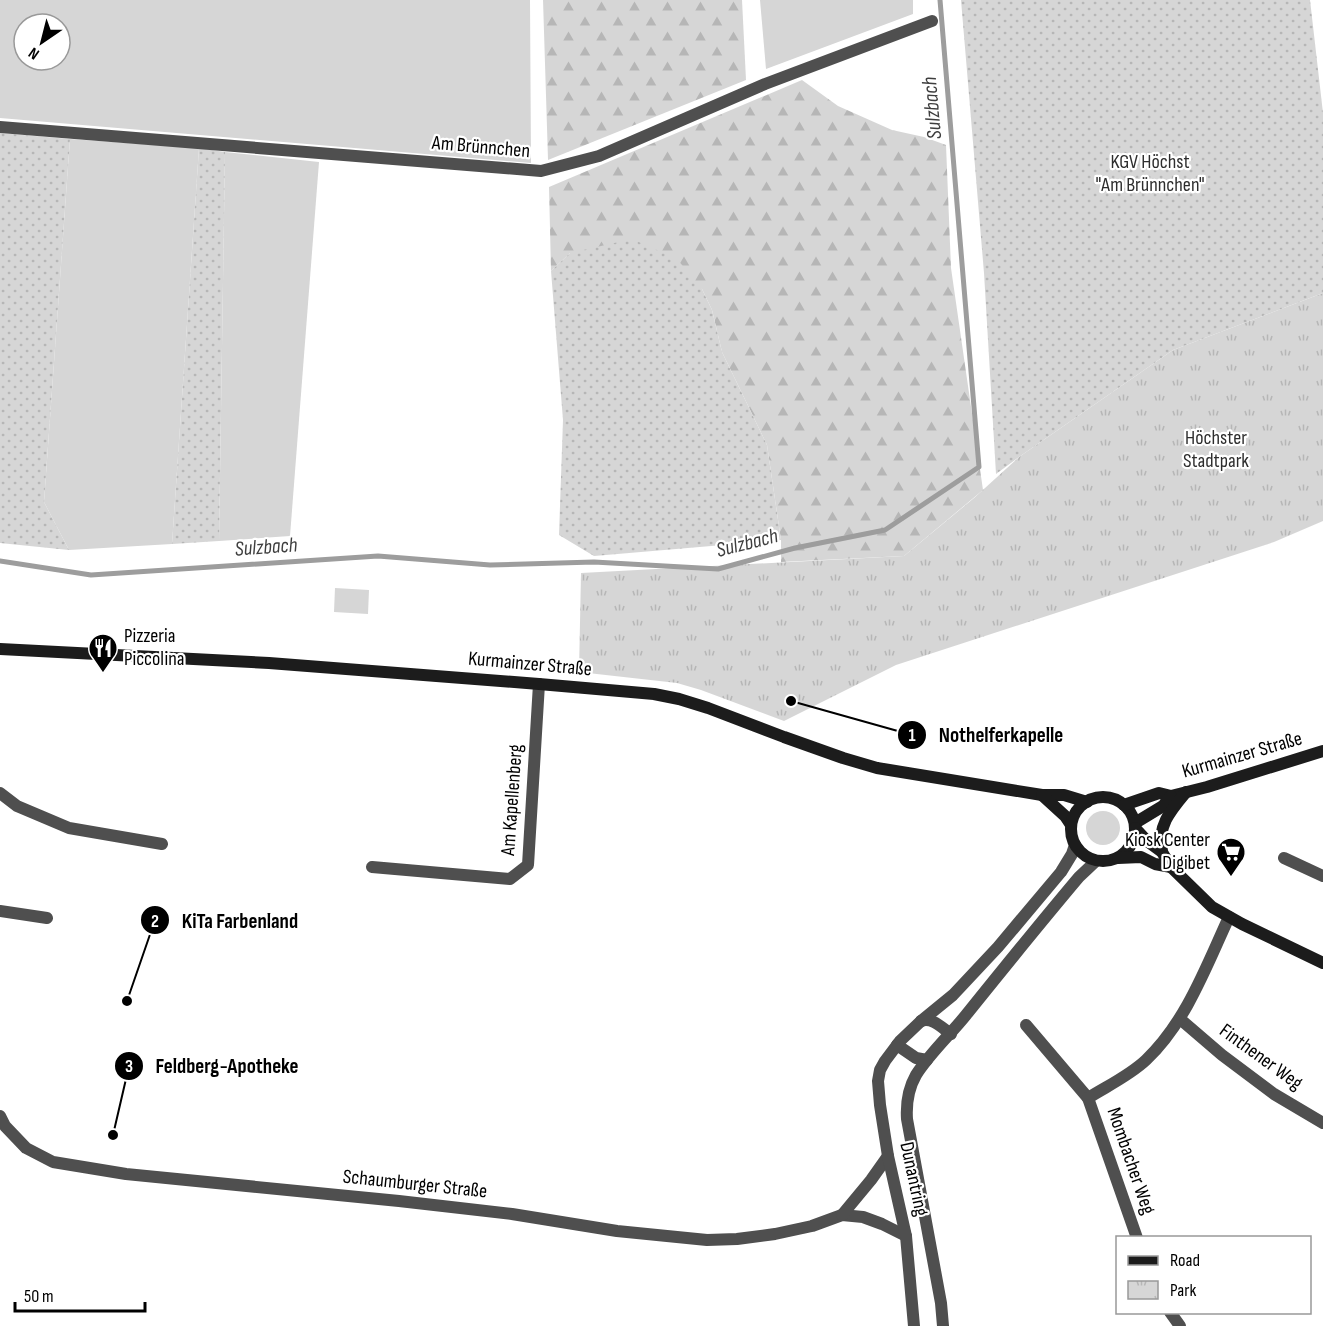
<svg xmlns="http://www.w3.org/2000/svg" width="1323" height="1326" font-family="'Sofia Sans Condensed',sans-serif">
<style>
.grass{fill:#d6d6d6;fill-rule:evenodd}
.forest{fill:url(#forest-firs)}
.park{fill:url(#park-tufts)}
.garden{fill:url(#garden-dots)}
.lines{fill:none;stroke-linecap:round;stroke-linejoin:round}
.stream{stroke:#9d9d9d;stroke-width:5}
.street{stroke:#4f4f4f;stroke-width:12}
.secondary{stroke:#1c1c1c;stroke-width:12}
.labels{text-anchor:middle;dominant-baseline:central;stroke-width:4.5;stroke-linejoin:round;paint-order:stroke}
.street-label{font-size:20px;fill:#000;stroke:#fff}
.park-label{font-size:20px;fill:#2d2d2d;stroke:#fff}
.poi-label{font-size:20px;fill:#000;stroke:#fff;text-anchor:start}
.water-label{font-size:21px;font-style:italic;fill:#3e3e3e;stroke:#fff}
.leader{fill:none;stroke:#000;stroke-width:2}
.callout-dot{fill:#000;stroke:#fff;stroke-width:2}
.mark-label{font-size:18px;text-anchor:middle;font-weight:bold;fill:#fff}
.callout-label{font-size:21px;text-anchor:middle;font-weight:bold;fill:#000;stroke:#fff;stroke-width:4.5;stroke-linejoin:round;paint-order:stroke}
</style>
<defs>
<pattern id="forest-firs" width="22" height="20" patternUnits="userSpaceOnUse" patternTransform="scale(1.5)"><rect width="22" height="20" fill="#d6d6d6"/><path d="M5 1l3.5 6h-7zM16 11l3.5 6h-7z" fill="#b6b6b6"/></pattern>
<pattern id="park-tufts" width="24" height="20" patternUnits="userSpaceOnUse" patternTransform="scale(1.5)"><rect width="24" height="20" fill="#d6d6d6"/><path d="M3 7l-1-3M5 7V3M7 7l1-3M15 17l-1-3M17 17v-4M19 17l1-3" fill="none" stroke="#b6b6b6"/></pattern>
<pattern id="garden-dots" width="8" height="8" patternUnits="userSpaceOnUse" patternTransform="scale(1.5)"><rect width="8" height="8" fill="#d6d6d6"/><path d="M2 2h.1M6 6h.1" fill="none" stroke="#b6b6b6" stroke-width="1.8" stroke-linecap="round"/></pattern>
</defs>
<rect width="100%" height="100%" fill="#fff"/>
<!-- grass -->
<g class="grass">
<path d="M0,0H530L531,163L0,118ZM24,24H60V60H24Z"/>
<path d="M760,0H913V14L766,69Z"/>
<path d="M70,139L199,148L172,544L69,550L44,502Z"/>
<path d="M225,152L319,162L290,536L219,541Z"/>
<path d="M335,588L369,590L368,614L334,612Z"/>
<circle cx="1103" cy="828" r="17"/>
</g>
<!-- forest -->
<g class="forest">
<path d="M543,0H742L746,80L548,160Z"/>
<path d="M802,80L838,106L892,130L924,137L946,145L951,268L983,490L904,556L781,562V540L767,445L722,352L712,310L702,289L570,253L551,271L549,187Z"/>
</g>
<!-- park -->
<path class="park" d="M1323,293V521L1274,542L896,665L784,721L701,690L677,683L579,672L581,573L904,556L974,498L1019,457L1173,350Z"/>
<!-- garden -->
<g class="garden">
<path d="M961,0H1310L1323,113V293L1173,350L1019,457L996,474L984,273Z"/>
<path d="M0,133L70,139L44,502L69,550L0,543Z"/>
<path d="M199,148L225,152L219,541L172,544Z"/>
<path d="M632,239L677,259L702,289L712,310L722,352L767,445L781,540L594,556L559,535L563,420L551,271L570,253Z"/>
</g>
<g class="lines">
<!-- stream -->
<path class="stream" d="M0,561L91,575L378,556L490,565L594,562L718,569L795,548L885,530L979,467L940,0"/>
<!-- street -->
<g class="street">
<path d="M0,127L541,171L599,156L765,84L932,21"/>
<path d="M0,793L17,806L69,828L162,844"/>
<path d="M1284,858L1323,876"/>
<path d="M372,867L510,879L528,865L539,684"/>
<path d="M0,911L47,918"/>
<path d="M1180,1019L1222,1055L1274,1094L1323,1123"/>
<path d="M921,1021C932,1017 941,1027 951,1034"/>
<path d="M1026,1025L1088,1098"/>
<path d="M897,1045L916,1058L927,1060"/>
<path d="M0,1116L5,1126L26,1148L53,1162L126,1174L399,1201L512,1214L617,1231L707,1240L737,1239L775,1234L812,1226L842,1215L863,1217L882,1224L906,1236"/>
<path d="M842,1215L871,1180L888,1156"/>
<path d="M1137,1238L1088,1098C1107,1086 1129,1076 1146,1060C1186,1022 1206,967 1229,917"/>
<path d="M1170,1312L1180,1326"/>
<path d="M914,1326L906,1236L888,1156L880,1105L878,1081L880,1070L885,1061L900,1041L920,1022L953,995L998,947L1061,872L1072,854L1075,845"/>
<path d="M943,1326L941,1303L907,1119C906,1103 908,1089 916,1075C930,1053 950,1035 966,1015C1003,969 1041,922 1079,877L1096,861"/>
</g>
<!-- secondary -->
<g class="secondary">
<path d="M0,649L269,663L539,684L654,694L679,699L708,708L784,737L843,758L877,768L1042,795H1064L1087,802"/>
<path d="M1042,795L1065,816L1071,825"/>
<circle cx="1103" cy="829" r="32"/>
<path d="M1124,805L1159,793L1171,796L1207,787L1323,751"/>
<path d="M1135,823L1163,806L1171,796"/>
<path d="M1135,828L1147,841L1162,852L1171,867L1212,907L1242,924L1323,963"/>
<path d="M1162,852C1157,826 1170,811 1186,792"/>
<path d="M1118,858L1141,857L1155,864L1171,867"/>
</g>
</g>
<!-- icons -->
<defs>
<g id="restaurant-pin" transform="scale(1.5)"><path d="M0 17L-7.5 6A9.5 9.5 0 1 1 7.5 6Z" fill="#000" stroke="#fff"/><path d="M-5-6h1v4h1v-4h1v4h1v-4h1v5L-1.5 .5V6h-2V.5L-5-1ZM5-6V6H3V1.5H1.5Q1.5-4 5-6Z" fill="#fff"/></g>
<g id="supermarket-pin" transform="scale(1.5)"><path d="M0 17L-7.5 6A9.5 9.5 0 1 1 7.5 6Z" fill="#000" stroke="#fff"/><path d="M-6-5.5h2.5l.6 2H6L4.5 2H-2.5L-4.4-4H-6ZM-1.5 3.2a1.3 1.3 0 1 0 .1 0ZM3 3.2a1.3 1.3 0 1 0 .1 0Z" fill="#fff"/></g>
</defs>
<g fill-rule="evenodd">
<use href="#restaurant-pin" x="103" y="648"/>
<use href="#supermarket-pin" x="1231" y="852"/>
</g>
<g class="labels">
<!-- street labels -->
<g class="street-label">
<text transform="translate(481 147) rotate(5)">Am Brünnchen</text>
<text transform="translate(530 664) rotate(5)">Kurmainzer Straße</text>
<text transform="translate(1242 755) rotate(-16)">Kurmainzer Straße</text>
<text transform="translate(512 800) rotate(-86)">Am Kapellenberg</text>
<text transform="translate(1261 1057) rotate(36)">Finthener Weg</text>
<text transform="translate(1131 1161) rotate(71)">Mombacher Weg</text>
<text transform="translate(914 1179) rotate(78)">Dunantring</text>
<text transform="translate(415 1184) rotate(6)">Schaumburger Straße</text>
</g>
<!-- park labels -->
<g class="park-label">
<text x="1150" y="162">KGV Höchst<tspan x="1150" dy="23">"Am Brünnchen"</tspan></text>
<text x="1216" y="438">Höchster<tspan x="1216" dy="23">Stadtpark</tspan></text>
</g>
<!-- poi labels -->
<g class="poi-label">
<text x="124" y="636">Pizzeria<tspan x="124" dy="23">Piccolina</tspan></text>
<text x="1210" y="840" text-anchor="end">Kiosk Center<tspan x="1210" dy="23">Digibet</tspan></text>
</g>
<!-- water labels -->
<g class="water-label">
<text transform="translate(932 108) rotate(-95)">Sulzbach</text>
<text transform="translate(747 543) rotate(-14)">Sulzbach</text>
<text transform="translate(266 547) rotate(-4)">Sulzbach</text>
</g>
</g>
<!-- callouts -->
<path class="leader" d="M791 701L912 735M127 1001L155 920M113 1135L129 1066"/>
<g class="callout-dot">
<circle cx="791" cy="701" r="6"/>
<circle cx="127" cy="1001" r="6"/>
<circle cx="113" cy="1135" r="6"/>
<circle cx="912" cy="735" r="15"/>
<circle cx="155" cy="920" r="15"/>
<circle cx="129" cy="1066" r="15"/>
</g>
<g class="mark-label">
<text x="912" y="741">1</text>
<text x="155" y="927">2</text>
<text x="129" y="1072">3</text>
</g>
<g class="callout-label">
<text x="1001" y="742">Nothelferkapelle</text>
<text x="240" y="928">KiTa Farbenland</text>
<text x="227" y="1073">Feldberg-Apotheke</text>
</g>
<!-- legend -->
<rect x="1116" y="1236" width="195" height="78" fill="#ffffff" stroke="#999999" stroke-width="1.5"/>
<rect x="1128" y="1256" width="30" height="9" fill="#1c1c1c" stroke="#999999" stroke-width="1.5"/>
<text x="1170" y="1266" font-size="18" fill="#000000">Road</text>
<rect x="1128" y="1281" width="30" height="18" fill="url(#park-tufts)" stroke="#999999" stroke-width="1.5"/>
<text x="1170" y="1296" font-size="18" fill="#000000">Park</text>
<!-- north arrow -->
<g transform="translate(42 42) rotate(215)"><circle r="28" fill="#ffffff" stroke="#999999" stroke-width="1.5"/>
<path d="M0-4.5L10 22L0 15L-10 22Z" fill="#000000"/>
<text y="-9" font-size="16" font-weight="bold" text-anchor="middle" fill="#000000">N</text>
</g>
<!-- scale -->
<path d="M15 1302v9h130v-9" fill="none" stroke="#000000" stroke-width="3"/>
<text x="24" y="1302" font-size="18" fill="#000000" stroke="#ffffff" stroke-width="4.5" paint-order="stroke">50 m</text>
</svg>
